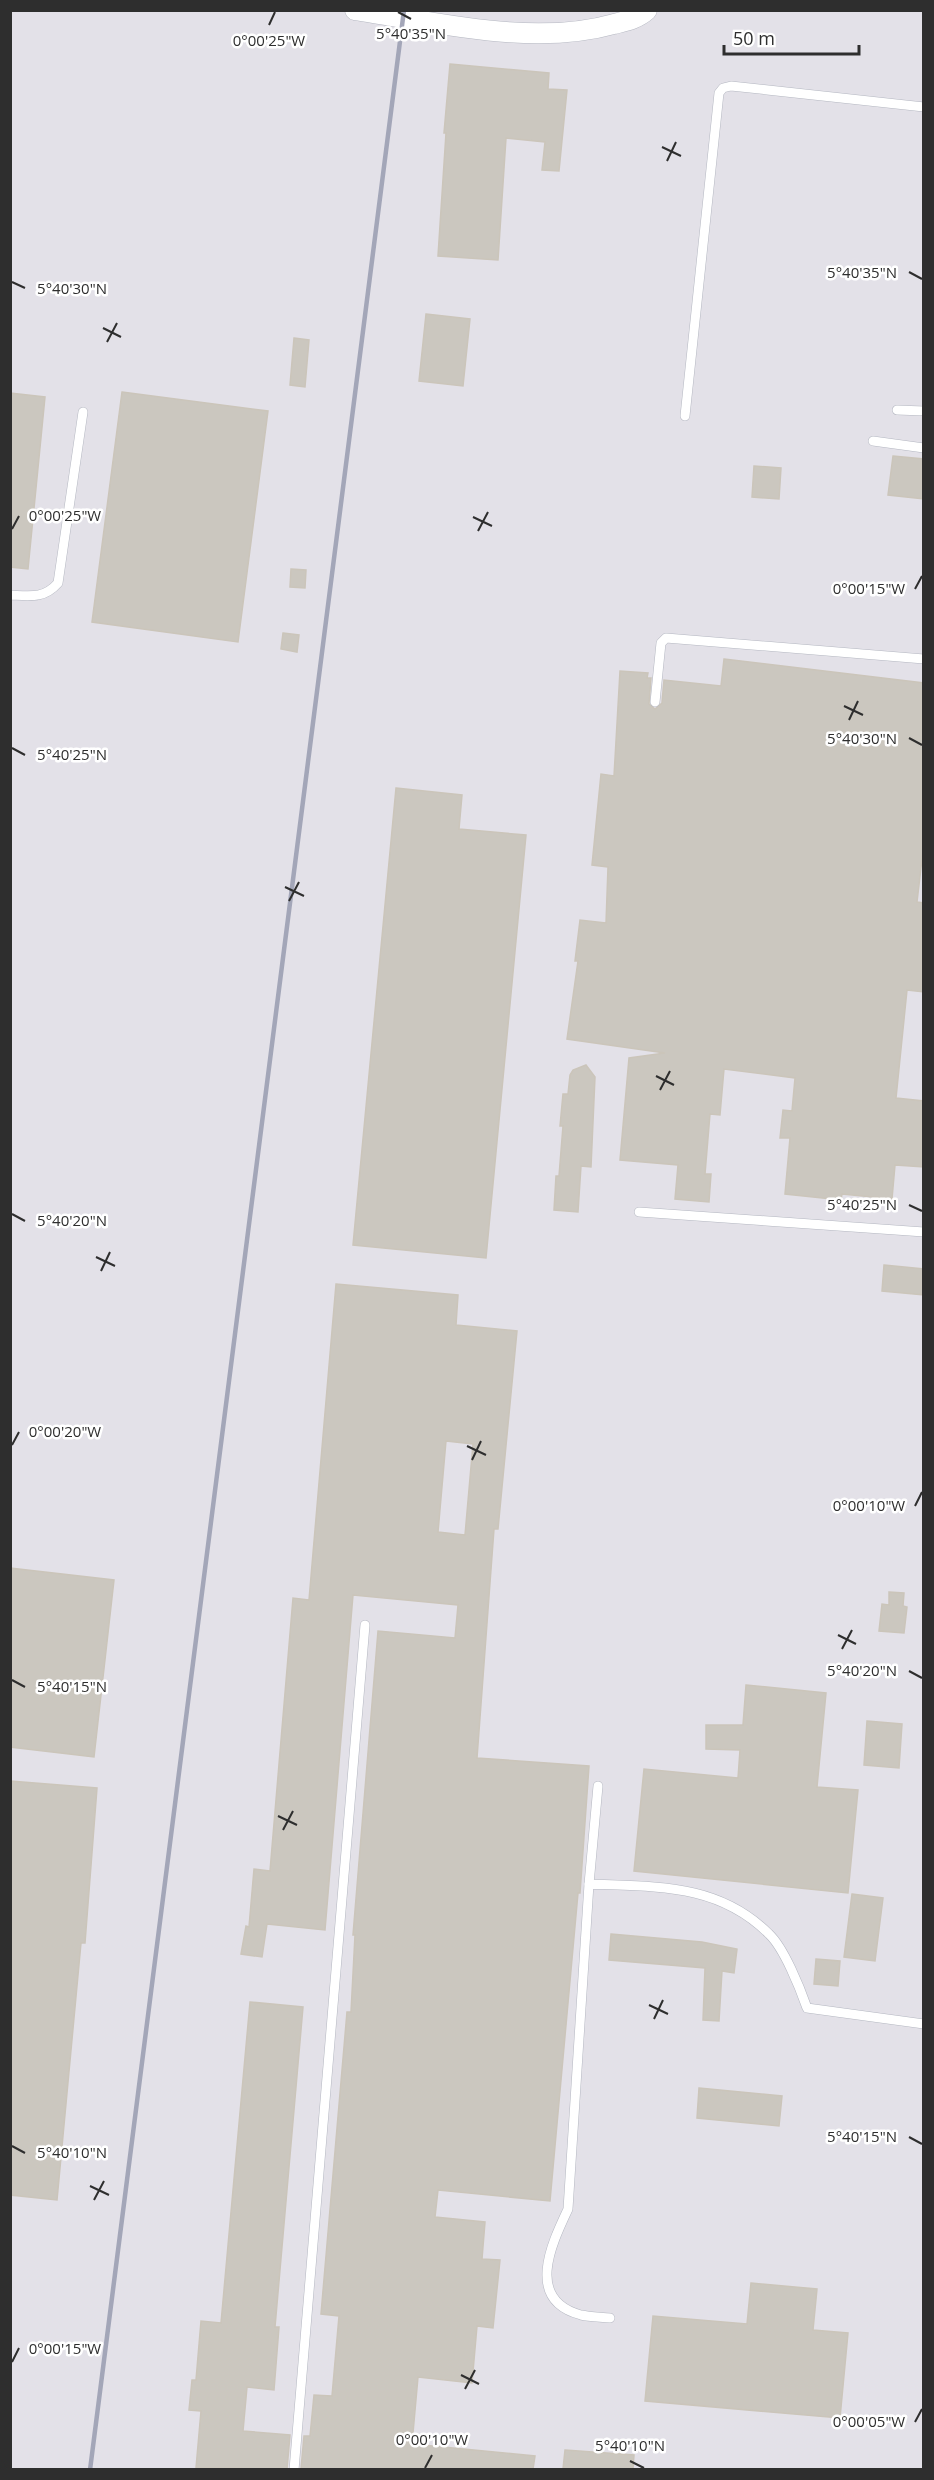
<svg xmlns="http://www.w3.org/2000/svg" width="934" height="2480" font-family="'Open Sans',sans-serif">
<style>
.industrial{fill:#e3e1e8}
.building{fill:#cbc7bf;stroke:#cbc5ba;stroke-width:1.5;fill-rule:evenodd}
.lines{fill:none;stroke-linecap:round;stroke-linejoin:round}
.lane-casing{stroke:#b4b7c1;stroke-width:10}
.street-casing{stroke:#b4b7c1;stroke-width:21}
.lane{stroke:#fff;stroke-width:9}
.street{stroke:#fff;stroke-width:20}
.rail{stroke:#a3a6b8;stroke-width:4.5}
.ticks{fill:none;stroke:#2e2e2e;stroke-width:2}
.ticks-label{font-size:15px;text-anchor:middle;fill:#2e2e2e;stroke:#fff;stroke-width:5;stroke-linejoin:round;paint-order:stroke}
</style>
<rect width="100%" height="100%" fill="#efe9e1"/>
<!-- industrial -->
<rect class="industrial" x="11" y="11" width="912" height="2458"/>
<!-- building -->
<g class="building">
<path d="M450,64L549,73L548,89L567,90L559,171L542,170L545,142L506,138L498,260L438,256L446,133H444Z"/>
<path d="M426,314L470,319L463,386L419,381Z"/>
<path d="M294,338L309,340L305,387L290,385Z"/>
<path d="M122,392L268,411L238,642L92,622Z"/>
<path d="M10,393L45,397L28,569L10,567Z"/>
<path d="M893,456L924,459V499L888,495Z"/>
<path d="M754,466L781,468L779,499L752,497Z"/>
<path d="M291,569L306,570L305,588L290,587Z"/>
<path d="M283,633L299,635L297,652L281,649Z"/>
<path d="M724,659L924,683V842L917,902L924,903V992L907,990L896,1098L924,1101V1167L895,1165L892,1199L842,1194L841,1200L785,1194L790,1138H780L783,1110L792,1111L795,1078L724,1069L720,1115L710,1114L705,1174H711L709,1202L675,1199L678,1165L620,1160L629,1058L665,1053L567,1039L578,961H575L580,920L606,923L608,867L592,865L601,774L614,776L620,671L648,673L647,678H651L649,704L655,709L662,703L664,680L721,686Z"/>
<path d="M396,788L462,795L459,829L526,835L486,1258L353,1245Z"/>
<path d="M586,1065L595,1077L591,1167L581,1166L578,1212L554,1210L556,1176H559L563,1126H560L563,1094H568L570,1075L573,1070Z"/>
<path d="M884,1265L924,1269V1295L882,1291Z"/>
<path d="M336,1284L458,1295L456,1325L517,1331L498,1529H494L477,1758L589,1766L580,1893H578L550,2201L438,2190L435,2217L485,2222L482,2259L500,2260L493,2328L477,2326L472,2383L418,2377L412,2444L535,2456L533,2469H301L304,2436H310L314,2395L332,2396L339,2316L321,2314L347,2012H351L355,1935H353L378,1631L455,1638L458,1605L353,1595L325,1930L267,1924L262,1957L241,1954L246,1926L249,1927L254,1869L270,1871L293,1598L309,1600ZM446,1441L473,1444L465,1535L438,1532Z"/>
<path d="M10,1568L114,1580L94,1757L10,1747Z"/>
<path d="M889,1592L904,1593L903,1606L907,1607L904,1633L879,1631L882,1604L889,1605Z"/>
<path d="M746,1685L826,1693L817,1787L858,1790L848,1893L634,1871L644,1769L738,1778L740,1750L706,1749V1725H743Z"/>
<path d="M867,1721L902,1724L899,1768L864,1765Z"/>
<path d="M10,1781L97,1788L85,1943H81L57,2200L10,2195Z"/>
<path d="M852,1894L883,1898L875,1961L844,1957Z"/>
<path d="M611,1934L702,1942L737,1949L734,1973L722,1971L719,2021L703,2020L705,1968L609,1960Z"/>
<path d="M816,1959L840,1961L838,1986L814,1984Z"/>
<path d="M250,2002L303,2007L275,2327H279L274,2390L247,2387L243,2431L290,2435L287,2469L196,2468L201,2411L189,2410L192,2380H196L201,2321L221,2323Z"/>
<path d="M699,2088L782,2096L779,2126L697,2118Z"/>
<path d="M751,2283L817,2289L813,2330L848,2333L840,2418L645,2401L653,2316L747,2324Z"/>
<path d="M565,2450L634,2455L633,2469H563Z"/>
</g>
<g class="lines">
<!-- lane casing -->
<g class="lane-casing">
<g id="lane">
<path d="M897,410L924,411"/>
<path d="M685,416L719,93L723,88L731,86L924,107"/>
<path d="M873,441L924,448"/>
<path d="M10,595C30,596 44,599 58,583L83,412"/>
<path d="M655,702L661,643L666,638L924,659"/>
<path d="M639,1212L924,1232"/>
<path d="M589,1884L598,1786"/>
<path d="M610,2318C601,2317 590,2317 581,2315C525,2300 551,2245 568,2209L589,1884C656,1887 718,1883 769,1934C784,1948 800,1988 807,2008L924,2024"/>
<path d="M294,2470L365,1625"/>
</g>
</g>
<!-- street casing -->
<g class="street-casing">
<path id="street" d="M355,10C436,22 533,47 614,24C626,21 637,19 647,10"/>
</g>
<!-- lane -->
<use href="#lane" class="lane"/>
<!-- street -->
<use href="#street" class="street"/>
<!-- rail -->
<path class="rail" d="M90,2470L404,10"/>
</g>
<!-- ticks -->
<path class="ticks" d="M398,12L411,19M269,25L275,12M662,147L681,156M667,161L676,142M909,272L922,279M12,282L25,288M103,328L121,337M107,342L117,323M473,517L492,526M12,529L19,516M478,531L488,512M915,589L922,576M844,706L863,715M849,720L858,701M909,738L922,745M12,748L25,755M285,887L304,896M289,901L299,882M656,1076L674,1085M660,1090L670,1071M909,1205L922,1211M12,1214L25,1221M96,1257L115,1266M101,1271L110,1252M12,1445L19,1432M467,1446L486,1455M472,1460L481,1441M915,1506L922,1492M838,1635L856,1644M842,1649L852,1630M909,1671L922,1678M12,1680L25,1687M278,1816L297,1825M283,1830L293,1811M649,2005L668,2014M654,2019L663,2000M909,2137L922,2144M12,2146L25,2153M90,2186L109,2195M94,2200L104,2181M12,2362L19,2348M461,2375L479,2384M465,2389L475,2370M915,2422L922,2409M630,2461L644,2468M425,2468L432,2455"/>
<g class="ticks-label">
<text x="411" y="39">5°40'35"N</text>
<text x="269" y="46">0°00'25"W</text>
<text x="862" y="278">5°40'35"N</text>
<text x="72" y="294">5°40'30"N</text>
<text x="65" y="521">0°00'25"W</text>
<text x="869" y="594">0°00'15"W</text>
<text x="862" y="744">5°40'30"N</text>
<text x="72" y="760">5°40'25"N</text>
<text x="862" y="1210">5°40'25"N</text>
<text x="72" y="1226">5°40'20"N</text>
<text x="65" y="1437">0°00'20"W</text>
<text x="869" y="1511">0°00'10"W</text>
<text x="862" y="1676">5°40'20"N</text>
<text x="72" y="1692">5°40'15"N</text>
<text x="862" y="2142">5°40'15"N</text>
<text x="72" y="2158">5°40'10"N</text>
<text x="65" y="2354">0°00'15"W</text>
<text x="869" y="2427">0°00'05"W</text>
<text x="432" y="2445">0°00'10"W</text>
<text x="630" y="2451">5°40'10"N</text>
</g>
<!-- border -->
<rect width="934" height="2480" fill="none" stroke="#2e2e2e" stroke-width="24"/>
<!-- scale -->
<path d="M724 45v9h135v-9" fill="none" stroke="#2e2e2e" stroke-width="3"/>
<text x="733" y="45" font-size="18" fill="#2e2e2e" stroke="#ffffff" stroke-width="4.5" paint-order="stroke">50 m</text>
</svg>
